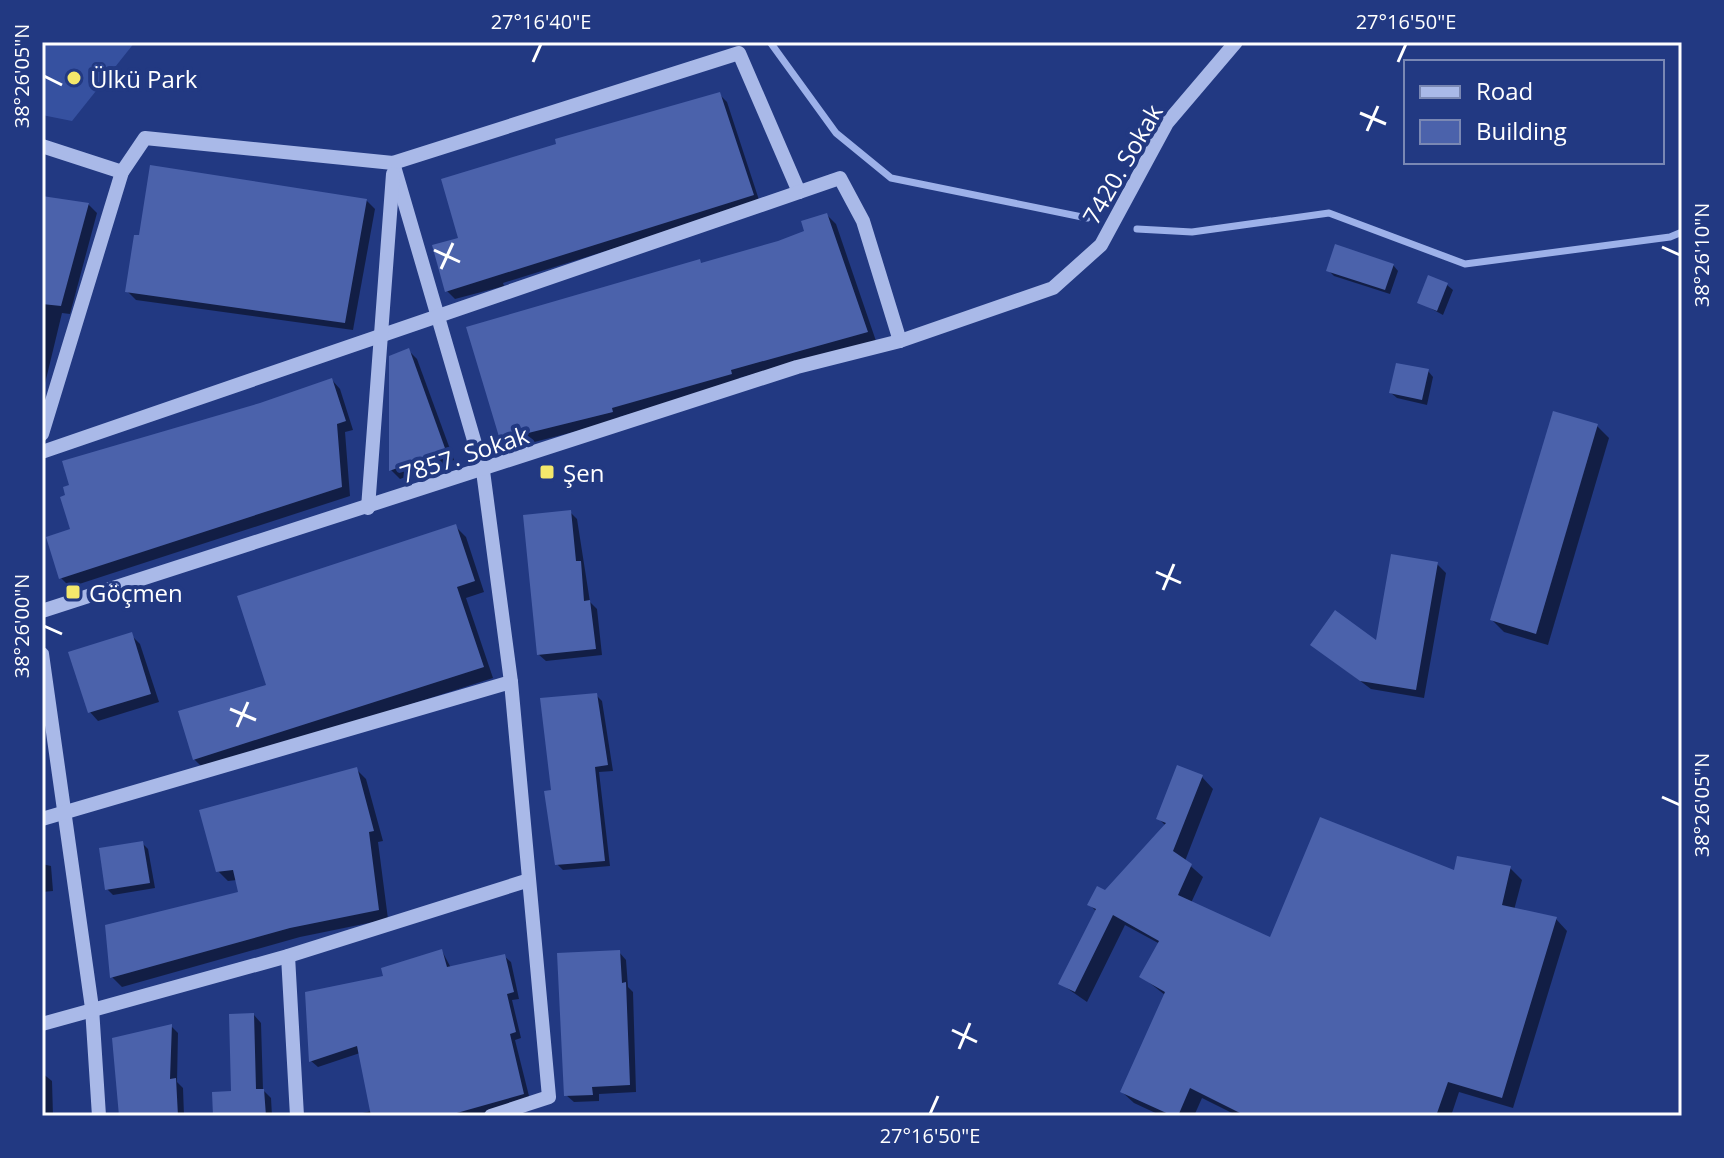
<svg xmlns="http://www.w3.org/2000/svg" width="1724" height="1158" font-family="'Open Sans',sans-serif">
<style>
.green{fill:#3651a0}
.shadow{fill:#0007}
.lines{fill:none;stroke-linecap:round;stroke-linejoin:round}
.stream{stroke:#9db1e9;stroke-width:7}
.building{fill:#4b62ab}
.minor{stroke:#a9b9e8;stroke-width:14}
.ticks{fill:none;stroke:#fff;stroke-width:3}
.poi-dot{fill:#f4e86b;stroke:#223982;stroke-width:3}
.labels{text-anchor:middle;dominant-baseline:central;stroke-width:8;stroke-linejoin:round;paint-order:stroke}
.poi-label{font-size:24px;fill:#fff;stroke:#223982;text-anchor:start}
.street-label{font-size:24px;fill:#fff;stroke:#223982}
.neatline{fill:none;stroke:#fff;stroke-width:3}
.ticks-label{font-size:20px;text-anchor:middle;fill:#fff}
</style>
<rect width="100%" height="100%" fill="#223982"/>
<!-- green -->
<path class="green" d="M42,42H135L72,121L42,115Z"/>
<!-- shadow -->
<g class="shadow">
<path d="M719,94L727,102L760,203L503,283L504,286L455,299L447,291L460,240Z"/>
<path d="M42,198L88,204L97,213L70,314L62,313L42,396Z"/>
<path d="M366,200L375,209L353,330L136,300L127,291Z"/>
<path d="M827,215L836,224L876,341L739,378L740,383L619,417L620,420L511,448L502,439L702,264L778,243L806,232Z"/>
<path d="M1393,265L1398,271L1390,294L1334,276L1328,270Z"/>
<path d="M1447,285L1453,290L1443,315L1419,302Z"/>
<path d="M408,350L417,359L454,460L400,479L391,470Z"/>
<path d="M1428,371L1433,377L1427,405L1397,398L1391,393Z"/>
<path d="M332,380L340,389L353,430L345,432L350,496L70,587L61,578L72,530L261,405Z"/>
<path d="M1554,413L1597,426L1609,438L1548,645L1504,632L1492,620Z"/>
<path d="M570,512L577,519L590,602L597,609L602,655L546,661L538,654Z"/>
<path d="M456,527L466,537L484,592L466,598L493,678L205,770L194,759L269,686Z"/>
<path d="M1437,564L1446,573L1424,698L1371,689L1312,645L1377,643Z"/>
<path d="M131,635L140,644L159,702L98,721L90,712Z"/>
<path d="M596,695L602,701L613,771L599,772L610,866L563,870L557,864L553,792Z"/>
<path d="M356,769L366,779L383,841L378,842L388,919L300,937L122,987L112,977L240,894L237,880L228,881L218,871Z"/>
<path d="M1202,777L1213,789L1185,861L1203,877L1191,903L1272,939L1455,873L1510,868L1522,880L1514,910L1556,919L1567,931L1513,1108L1459,1092L1451,1116H1238L1202,1098L1194,1116H1162L1134,1103L1122,1092L1165,995L1141,976L1160,944L1125,925L1087,1002L1061,984L1097,912L1090,905L1106,893L1166,826L1158,818Z"/>
<path d="M143,844L148,849L155,888L113,895L107,889Z"/>
<path d="M42,864L51,866L53,891L42,892Z"/>
<path d="M442,951L451,968L504,956L511,962L519,999L512,1000L521,1038L515,1040L530,1100L472,1116H348L372,1111L360,1053L318,1067L311,1061L385,977Z"/>
<path d="M619,952L626,960L628,987L633,992L636,1092L599,1094V1101L574,1102L566,1095Z"/>
<path d="M254,1015L261,1023L263,1090L271,1098L272,1116H215L233,1093Z"/>
<path d="M171,1026L178,1033L177,1082L183,1088L184,1116H121Z"/>
<path d="M42,1073L52,1081L53,1116H42Z"/>
</g>
<g class="lines">
<!-- stream -->
<g class="stream">
<path d="M770,42L836,133L891,178L1087,218"/>
<path d="M1137,229L1192,232L1329,213L1465,264L1670,237L1682,232"/>
</g>
</g>
<!-- building -->
<g class="building">
<path d="M720,92L754,195L445,292L432,245L458,238L441,179L556,144L555,139Z"/>
<path d="M150,165L367,199L345,323L125,292L134,235H139Z"/>
<path d="M42,196L89,203L61,306L42,304Z"/>
<path d="M827,213L868,332L731,370L732,374L612,408L613,412L500,440L466,327L700,259L701,263L778,241L804,231L801,221Z"/>
<path d="M1335,244L1394,264L1385,290L1326,271Z"/>
<path d="M1428,275L1448,283L1437,311L1417,303Z"/>
<path d="M409,348L446,451L389,471V356Z"/>
<path d="M1396,363L1429,369L1422,400L1389,393Z"/>
<path d="M332,378L346,421L337,424L342,487L59,579L46,537L70,529L60,497L65,495L63,487L69,485L62,461L260,403Z"/>
<path d="M1553,411L1598,424L1536,634L1490,620Z"/>
<path d="M571,510L576,561H581L584,601L590,600L596,649L537,655L523,515Z"/>
<path d="M456,524L475,581L457,587L484,667L193,760L178,711L266,685L237,596Z"/>
<path d="M1391,554L1438,562L1416,690L1360,681L1310,645L1335,610L1376,640Z"/>
<path d="M132,632L151,694L88,713L68,652Z"/>
<path d="M597,693L608,765L595,767L605,861L555,865L544,791L551,790L540,698Z"/>
<path d="M1177,765L1203,775L1173,851L1192,864L1178,895L1270,937L1320,817L1454,870L1457,856L1511,866L1502,905L1557,917L1502,1098L1448,1082L1436,1116H1246L1190,1088L1178,1116H1173L1120,1092L1165,992L1139,977L1159,941L1113,915L1075,992L1058,984L1096,909L1087,905L1097,886L1105,890L1166,823L1156,819Z"/>
<path d="M357,767L374,831L369,832L379,910L290,928L110,978L105,925L238,892L233,870L216,872L199,810Z"/>
<path d="M143,841L150,883L105,890L99,848Z"/>
<path d="M442,949L447,967L505,954L514,992L507,994L516,1032L510,1034L524,1094L446,1116H371L357,1046L309,1062L305,992L383,976L381,968Z"/>
<path d="M620,950L622,983L626,982L630,1085L592,1087L593,1095L564,1096L557,953Z"/>
<path d="M254,1013L256,1089H264L266,1116H213L212,1092L231,1091L229,1014Z"/>
<path d="M172,1024L170,1079L176,1078L178,1116H119L112,1038Z"/>
</g>
<g class="lines">
<!-- minor -->
<g class="minor">
<path d="M42,146L122,172"/>
<path d="M393,163L483,471L511,682L549,1097L491,1116"/>
<path d="M42,434L122,172L145,138L393,163L739,53L799,192"/>
<path d="M42,452L840,178L863,221L900,341"/>
<path d="M368,508L393,174"/>
<path d="M42,611L797,367L900,341L1053,288L1101,245L1167,123L1236,42"/>
<path d="M42,654L92,1008L99,1116"/>
<path d="M42,819L511,682"/>
<path d="M288,956L297,1116"/>
<path d="M42,1024L288,956L526,881"/>
</g>
</g>
<!-- ticks -->
<path class="ticks" d="M533,62L541,44M1398,62L1406,44M44,76L62,85M1360,113L1386,124M1367,131L1378,106M1662,247L1680,255M434,250L460,262M441,269L453,243M1156,572L1181,583M1163,590L1174,564M44,626L62,634M230,709L256,720M237,727L248,702M1662,797L1680,805M952,1030L977,1042M959,1049L970,1023M930,1114L938,1096"/>
<!-- markers -->
<g class="poi-dot">
<circle cx="74" cy="78" r="8"/>
<rect x="539" y="464" width="16" height="16" rx="4"/>
<rect x="65" y="584" width="16" height="16" rx="4"/>
</g>
<g class="labels">
<!-- poi labels -->
<g class="poi-label">
<text x="90" y="78">Ülkü Park</text>
<text x="563" y="472">Şen</text>
<text x="89" y="592">Göçmen</text>
</g>
<!-- street labels -->
<g class="street-label">
<text transform="translate(1122 164) rotate(-60)">7420. Sokak</text>
<text transform="translate(464 454) rotate(-18)">7857. Sokak</text>
</g>
</g>
<!-- border -->
<rect width="1724" height="1158" fill="none" stroke="#223982" stroke-width="88"/>
<!-- legend -->
<rect x="1404" y="60" width="260" height="104" fill="#223982" stroke="#7a88b4" stroke-width="2"/>
<rect x="1420" y="86" width="40" height="12" fill="#a9b9e8" stroke="#7a88b4" stroke-width="2"/>
<text x="1476" y="100" font-size="24" fill="#ffffff">Road</text>
<rect x="1420" y="120" width="40" height="24" fill="#4b62ab" stroke="#7a88b4" stroke-width="2"/>
<text x="1476" y="140" font-size="24" fill="#ffffff">Building</text>
<rect x="44" y="44" width="1636" height="1070" class="neatline"/>
<g class="ticks-label">
<text x="541" y="29">27°16'40"E</text>
<text x="1406" y="29">27°16'50"E</text>
<text transform="translate(22 76) rotate(-90)" y="7">38°26'05"N</text>
<text transform="translate(1702 255) rotate(-90)" y="7">38°26'10"N</text>
<text transform="translate(22 626) rotate(-90)" y="7">38°26'00"N</text>
<text transform="translate(1702 805) rotate(-90)" y="7">38°26'05"N</text>
<text x="930" y="1143">27°16'50"E</text>
</g>
</svg>
